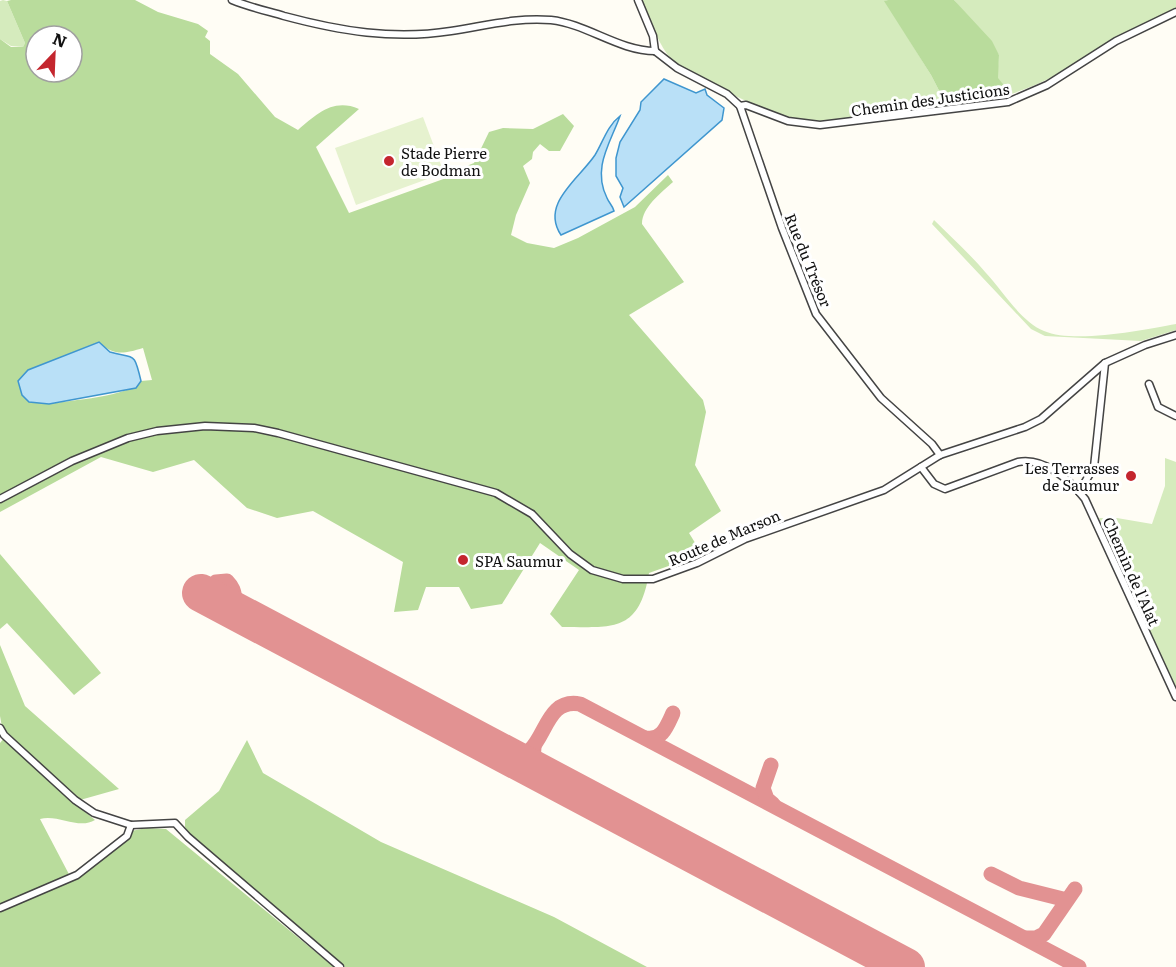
<svg xmlns="http://www.w3.org/2000/svg" width="1176" height="967" font-family="Literata,serif">
<style>
.green{fill:#d5ebbd}
.forest{fill:#b9dc9c;fill-rule:evenodd}
.pitch{fill:#e6f2cf}
.water{fill:#b9e0f7;stroke:#3f96cf;stroke-width:1.5}
.lines{fill:none;stroke-linecap:round;stroke-linejoin:round}
.taxiway{stroke:#e29292;stroke-width:15}
.runway{stroke:#e29292;stroke-width:38}
.minor-casing{stroke:#444;stroke-width:9}
.minor{stroke:#fff;stroke-width:6}
.poi-dot{fill:#c4262e;stroke:#fff;stroke-width:2}
.labels{text-anchor:middle;dominant-baseline:central;stroke-width:6;stroke-linejoin:round;paint-order:stroke}
.street-label{font-size:15px;fill:#111;stroke:#fff}
.poi-label{font-size:15px;fill:#111;stroke:#fff;text-anchor:start}
</style>
<rect width="100%" height="100%" fill="#fffdf5"/>
<!-- green -->
<g class="green">
<path d="M3,0L7,1L25,43L23,47L11,46L0,39V1Z"/>
<path d="M642,0H888L885,1L931,75L947,106C903,112 849,125 806,121C774,117 740,98 712,84C697,76 677,68 667,54C656,38 649,18 642,0Z"/>
<path d="M954,0H1176V8C1120,35 1070,75 1011,94L997,78L999,55Z"/>
<path d="M934,220C951,237 970,254 986,273C1003,291 1020,321 1044,331C1074,344 1143,330 1176,324V330L1141,341L1045,336L1031,329L932,224Z"/>
<path d="M1165,458L1176,462V693L1099,518H1117L1152,524L1165,486Z"/>
</g>
<!-- forest -->
<g class="forest">
<path d="M11,0H135L158,12L198,24L208,31L205,37L210,41V54L238,74L275,117L298,130C317,114 333,98 359,109L316,147L349,213L449,177L459,169L474,163L489,132L503,128L533,129L563,114L574,126L560,151H549L540,144L533,152L532,159L523,166L530,183L516,215L511,235L527,243L554,248L578,238L635,207L668,175L673,182C661,193 642,207 642,224L684,282L629,315L703,400L706,412L695,465L721,511L689,533L702,554L649,573C639,633 613,627 562,627L550,614L579,570L540,543L502,604L471,609L459,587H426L418,610L394,612L403,562L313,511L277,518L247,508L194,460L153,472L101,457L0,512V39L11,47H23L25,43L7,1ZM36,36H72V72H36ZM99,342C114,356 123,354 143,348L152,380L141,381C129,397 70,400 49,404L18,381L28,370Z"/>
<path d="M888,0H954L992,41L999,55L998,78L1011,94L947,106L931,75L884,1Z"/>
<path d="M0,554L101,673L74,695L7,623L0,629Z"/>
<path d="M0,645L25,706L119,789L73,802L95,820C79,830 58,814 40,819L72,880L131,831L147,828L166,829L334,967H0V743L4,738L0,716Z"/>
<path d="M247,740L263,773L381,842L554,917L647,967H345L192,838L185,827V820L219,791Z"/>
</g>
<!-- pitch -->
<path class="pitch" d="M423,117L444,173L356,205L335,148Z"/>
<!-- water -->
<g class="water">
<path d="M664,79L696,93L705,89L707,95L724,108L722,120L624,207L620,197L623,188L616,176V158L620,142L640,110L641,102Z"/>
<path d="M620,116C610,144 592,168 607,198C609,203 613,206 614,211L561,235C540,204 579,179 595,155C603,142 607,126 620,116Z"/>
<path d="M99,342L110,352C135,359 134,351 141,381L136,388L49,404L29,402L22,395L18,381L28,370Z"/>
</g>
<g class="lines">
<!-- taxiway -->
<g class="taxiway">
<path d="M207,597L216,582L227,581C241,595 227,603 251,620"/>
<path d="M646,738C662,741 667,726 673,713"/>
<path d="M534,747L533,761L543,774"/>
<path d="M508,755C548,764 538,696 580,704L1079,967"/>
<path d="M771,765L763,788L767,799L773,804"/>
<path d="M991,874L1019,888L1067,900"/>
<path d="M1026,938H1036L1044,934L1075,889"/>
</g>
<!-- runway -->
<path class="runway" d="M201,593L906,967"/>
<!-- minor casing -->
<g class="minor-casing">
<g id="minor">
<path d="M232,0C249,7 267,11 284,16C340,31 393,40 451,31C485,26 516,17 551,20C587,24 619,51 655,51"/>
<path d="M638,0L653,36L655,51"/>
<path d="M655,51L677,68L727,94L740,106L782,228L816,314L881,398L932,444L940,455"/>
<path d="M740,106L746,105L788,121L820,125L1008,102L1047,85L1116,41L1176,12"/>
<path d="M1149,384L1158,407L1176,416"/>
<path d="M921,467L934,484L945,489L1018,462C1044,457 1070,480 1085,499L1176,697"/>
<path d="M1079,492L1094,467L1105,363"/>
<path d="M0,499L72,461L128,438L157,431L205,426L254,428L278,433L496,493L532,514L570,554L592,570L623,579H653L697,563L745,539L884,490L940,455L1025,427L1041,419L1105,363L1145,345L1176,335"/>
<path d="M0,728L4,735L75,800L94,813L131,825L175,823L188,837L340,967"/>
<path d="M0,908L77,875L127,836L131,825"/>
</g>
</g>
<!-- minor -->
<use href="#minor" class="minor"/>
</g>
<!-- markers -->
<g class="poi-dot">
<circle cx="389" cy="161" r="6"/>
<circle cx="1131" cy="476" r="6"/>
<circle cx="463" cy="560" r="6"/>
</g>
<g class="labels">
<!-- street labels -->
<g class="street-label">
<text transform="translate(930 99) rotate(-8)">Chemin des Justicions</text>
<text transform="translate(809 260) rotate(68)">Rue du Trésor</text>
<text transform="translate(724 537) rotate(-23)">Route de Marson</text>
<text transform="translate(1132 571) rotate(66)">Chemin de l'Alat</text>
</g>
<!-- poi labels -->
<g class="poi-label">
<text x="401" y="152">Stade Pierre<tspan x="401" dy="17">de Bodman</tspan></text>
<text x="1119" y="467" text-anchor="end">Les Terrasses<tspan x="1119" dy="17">de Saumur</tspan></text>
<text x="475" y="560">SPA Saumur</text>
</g>
</g>
<!-- north arrow -->
<g transform="translate(54 54) rotate(23)"><circle r="28" fill="#ffffff" stroke="#a0a0a0" stroke-width="1.5"/>
<path d="M0-4.5L10 22L0 15L-10 22Z" fill="#c4262e"/>
<text y="-9" font-size="16" font-weight="bold" text-anchor="middle" fill="#111111">N</text>
</g>
</svg>
